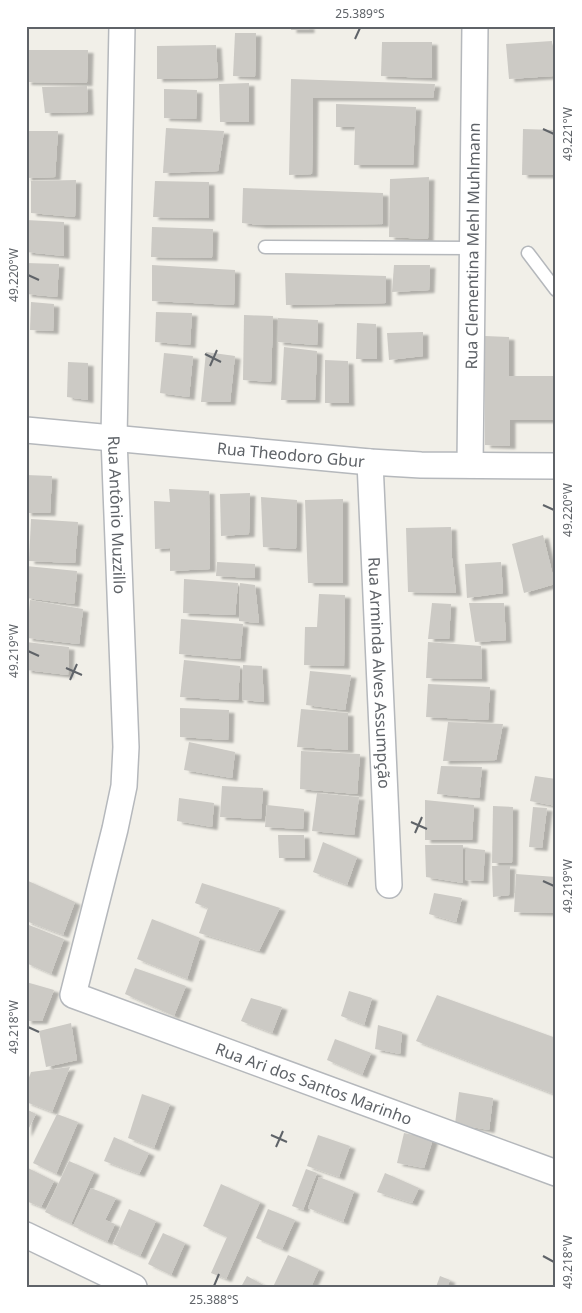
<svg xmlns="http://www.w3.org/2000/svg" width="582" height="1313" font-family="'Noto Sans',sans-serif">
<style>
.building{fill:#cccac5;filter:url(#shadow)}
.lines{fill:none;stroke-linecap:round;stroke-linejoin:round}
.lane-casing{stroke:#b5b8bc;stroke-width:15}
.street-casing{stroke:#b5b8bc;stroke-width:28}
.lane{stroke:#fff;stroke-width:12}
.street{stroke:#fff;stroke-width:25}
.ticks{fill:none;stroke:#5f6368;stroke-width:2}
.labels{text-anchor:middle;dominant-baseline:central;stroke-width:4;stroke-linejoin:round;paint-order:stroke}
.street-label{font-size:16px;fill:#5f6368;stroke:#fff}
.neatline{fill:none;stroke:#5f6368;stroke-width:2}
.ticks-label{font-size:12px;text-anchor:middle;fill:#5f6368}
</style>
<defs>
<filter id="shadow"><feDropShadow dx="5.5" dy="3" stdDeviation="1" flood-color="#0004"/></filter>
</defs>
<rect width="100%" height="100%" fill="#f1efe8"/>
<!-- building -->
<g class="building">
<rect x="291" y="26" width="18" height="4"/>
<path d="M235,33H256L255,77L233,76Z"/>
<path d="M552,41L553,76L509,79L506,44Z"/>
<path d="M382,42H432V78L381,76Z"/>
<path d="M216,45L218,78L157,79V46Z"/>
<path d="M26,50H88L87,83L26,82Z"/>
<path d="M291,79L435,84L433,98H313L312,174L289,175Z"/>
<path d="M249,83V122H220L219,84Z"/>
<path d="M87,86L88,112L45,113L42,87Z"/>
<path d="M164,89L197,90L196,119L164,118Z"/>
<path d="M336,104L416,107L413,165H354L355,127H336Z"/>
<path d="M166,128L224,131L218,171L163,173Z"/>
<path d="M523,129L556,130V175H522Z"/>
<path d="M26,131H58L55,177L26,178Z"/>
<path d="M429,177L428,239L389,237L390,179Z"/>
<path d="M76,180L75,217L31,213V181Z"/>
<path d="M155,181L209,182V218L153,217Z"/>
<path d="M243,188L383,193V224L261,225L242,223Z"/>
<path d="M26,220L64,222V256L26,252Z"/>
<path d="M152,227L213,229L212,258L151,257Z"/>
<path d="M26,263L59,264L57,297L26,294Z"/>
<path d="M152,265L235,270L234,305L152,301Z"/>
<path d="M394,265H430L429,290L392,292Z"/>
<path d="M285,273L386,276V303L286,305Z"/>
<path d="M31,302L54,304L53,331L30,330Z"/>
<path d="M156,312L192,313L190,345L155,342Z"/>
<path d="M244,315L273,316L271,382L243,380Z"/>
<path d="M278,318L318,320L317,345L278,342Z"/>
<path d="M357,323L376,324L377,359H356Z"/>
<path d="M423,332V356L389,360L387,333Z"/>
<path d="M485,336L509,337V376H556V420H510V446L485,445Z"/>
<path d="M284,347L317,351L315,400H281Z"/>
<path d="M206,352L235,356L230,402H201Z"/>
<path d="M164,353L193,356L189,397L160,393Z"/>
<path d="M325,360L348,361L349,403H325Z"/>
<path d="M68,362L88,363V400L67,397Z"/>
<path d="M26,475L52,476L50,513H26Z"/>
<path d="M169,489L209,491L210,569L170,571V548L155,549L154,501L170,502Z"/>
<path d="M250,493L249,534L221,536L220,494Z"/>
<path d="M261,497L297,500L296,549L263,547Z"/>
<path d="M343,499V583H308L305,500Z"/>
<path d="M31,519L78,522L75,563L29,561Z"/>
<path d="M451,527L452,558L456,593L408,592L406,528Z"/>
<path d="M543,535L555,584L524,593L512,544Z"/>
<path d="M217,562L255,564V578L216,576Z"/>
<path d="M501,562L503,593L467,598L465,564Z"/>
<path d="M26,566L77,571L74,604L26,598Z"/>
<path d="M184,579L238,583L235,615L183,613Z"/>
<path d="M240,583L255,585L259,623L239,621Z"/>
<path d="M319,594L345,595L344,666L304,665L305,627H317Z"/>
<path d="M30,600L83,609L79,644L27,638Z"/>
<path d="M432,603L451,604L449,639H428Z"/>
<path d="M469,603H504L506,640L475,642Z"/>
<path d="M181,619L243,624L240,659L179,654Z"/>
<path d="M26,642L69,647L68,675L26,670Z"/>
<path d="M428,642L481,646L482,679L426,678Z"/>
<path d="M184,660L240,666L238,700L180,697Z"/>
<path d="M243,665L262,666L264,702L242,700Z"/>
<path d="M310,671L351,675L345,710L306,705Z"/>
<path d="M428,684L490,687L488,720L426,717Z"/>
<path d="M180,708L229,710L228,740L180,737Z"/>
<path d="M301,709L348,713V750L297,747Z"/>
<path d="M448,722L503,724L496,760L443,761Z"/>
<path d="M189,742L235,752L232,778L184,770Z"/>
<path d="M301,751L360,754L357,794L300,789Z"/>
<path d="M441,766L482,767L479,798L437,794Z"/>
<path d="M535,776L556,779V806L530,801Z"/>
<path d="M222,786L263,788L261,819L220,817Z"/>
<path d="M317,793L359,797L354,835L312,831Z"/>
<path d="M179,798L214,803L212,827L177,821Z"/>
<path d="M425,800L474,805L472,840H425Z"/>
<path d="M267,805L304,809L303,829L265,827Z"/>
<path d="M493,806L513,807L512,863H492Z"/>
<path d="M533,807L547,808L542,848L529,847Z"/>
<path d="M278,835H304L305,858H279Z"/>
<path d="M323,842L357,857L347,885L313,872Z"/>
<path d="M425,845H463V883L426,877Z"/>
<path d="M466,848L485,850L483,881L465,880Z"/>
<path d="M492,866H510L509,895L493,897Z"/>
<path d="M516,874L556,877V913L514,912Z"/>
<path d="M26,880L75,902L63,935L26,921Z"/>
<path d="M202,883L280,908L259,951L199,933L208,908L195,903Z"/>
<path d="M434,893L462,898L456,922L429,914Z"/>
<path d="M152,919L200,938L187,979L137,959Z"/>
<path d="M29,925L64,939L51,974L26,963V933Z"/>
<path d="M135,968L186,986L174,1016L125,994Z"/>
<path d="M26,982L54,990L42,1021H26Z"/>
<path d="M349,991L372,998L364,1025L341,1016Z"/>
<path d="M437,995L556,1038V1095L416,1041Z"/>
<path d="M251,998L282,1007L272,1033L241,1021Z"/>
<path d="M71,1023L77,1060L46,1067L39,1031Z"/>
<path d="M378,1025L402,1032L400,1054L375,1049Z"/>
<path d="M335,1039L371,1053L362,1075L327,1060Z"/>
<path d="M70,1067L52,1112L26,1102V1086L31,1072Z"/>
<path d="M459,1092L493,1098L489,1130L455,1124Z"/>
<path d="M142,1094L170,1104L154,1148L128,1138Z"/>
<path d="M26,1109L36,1114L26,1134Z"/>
<path d="M57,1114L78,1122L56,1174L33,1163Z"/>
<path d="M404,1133L433,1139L424,1168L397,1163Z"/>
<path d="M318,1135L350,1146L339,1177L307,1166Z"/>
<path d="M114,1137L149,1153L139,1174L104,1161Z"/>
<path d="M69,1161L94,1172L71,1224L45,1212Z"/>
<path d="M26,1167L54,1181L41,1207L26,1201Z"/>
<path d="M306,1169L317,1173L303,1210L292,1206Z"/>
<path d="M385,1173L419,1188L412,1203L377,1192Z"/>
<path d="M319,1177L354,1191L343,1222L308,1208Z"/>
<path d="M221,1184L260,1202L226,1279L211,1273L227,1237L203,1226Z"/>
<path d="M91,1188L116,1198L105,1220L115,1224L107,1242L73,1226Z"/>
<path d="M129,1209L156,1221L140,1256L113,1244Z"/>
<path d="M268,1209L295,1220L282,1249L256,1238Z"/>
<path d="M163,1233L185,1243L171,1275L148,1264Z"/>
<path d="M288,1255L319,1269L311,1287H273Z"/>
<path d="M247,1276L267,1287H241Z"/>
<path d="M440,1276L450,1280L447,1287H436Z"/>
</g>
<g class="lines">
<!-- lane casing -->
<g class="lane-casing">
<g id="lane">
<path d="M265,247L472,248"/>
<path d="M528,253L556,290"/>
</g>
</g>
<!-- street casing -->
<g class="street-casing">
<g id="street">
<path id="s1" d="M122,26L114,438L126,747L124,786L115,829L73,995L556,1173"/>
<path id="s2" d="M26,430L370,462L421,465L556,466"/>
<path id="s3" d="M370,462L389,885"/>
<path id="s4" d="M470,465L475,26"/>
<path d="M26,1235L134,1287"/>
</g>
</g>
<!-- lane -->
<use href="#lane" class="lane"/>
<!-- street -->
<use href="#street" class="street"/>
</g>
<!-- ticks -->
<path class="ticks" d="M355,39L360,28M543,129L554,134M28,275L39,280M205,354L221,362M210,366L217,350M543,505L554,510M28,651L39,656M66,668L82,675M70,680L77,664M411,822L427,829M415,833L422,817M543,881L554,886M28,1027L39,1032M271,1135L287,1142M276,1147L283,1131M543,1256L554,1262M214,1286L219,1274"/>
<g class="labels">
<!-- street labels -->
<g class="street-label">
<text stroke="none"><textPath href="#s4" startOffset="219">Rua Clementina Mehl Muhlmann</textPath></text>
<text stroke="none"><textPath href="#s2" startOffset="266">Rua Theodoro Gbur</textPath></text>
<text stroke="none"><textPath href="#s1" startOffset="489">Rua Antônio Muzzillo</textPath></text>
<text stroke="none"><textPath href="#s3" startOffset="211">Rua Arminda Alves Assumpção</textPath></text>
<text stroke="none"><textPath href="#s1" startOffset="1232">Rua Ari dos Santos Marinho</textPath></text>
</g>
</g>
<!-- border -->
<rect width="582" height="1313" fill="none" stroke="#ffffff" stroke-width="55"/>
<rect x="28" y="28" width="526" height="1258" class="neatline"/>
<g class="ticks-label">
<text x="360" y="18">25.389°S</text>
<text transform="translate(568 134) rotate(-90)" y="4">49.221°W</text>
<text transform="translate(14 275) rotate(-90)" y="4">49.220°W</text>
<text transform="translate(568 510) rotate(-90)" y="4">49.220°W</text>
<text transform="translate(14 651) rotate(-90)" y="4">49.219°W</text>
<text transform="translate(568 886) rotate(-90)" y="4">49.219°W</text>
<text transform="translate(14 1027) rotate(-90)" y="4">49.218°W</text>
<text transform="translate(568 1262) rotate(-90)" y="4">49.218°W</text>
<text x="214" y="1304">25.388°S</text>
</g>
</svg>
